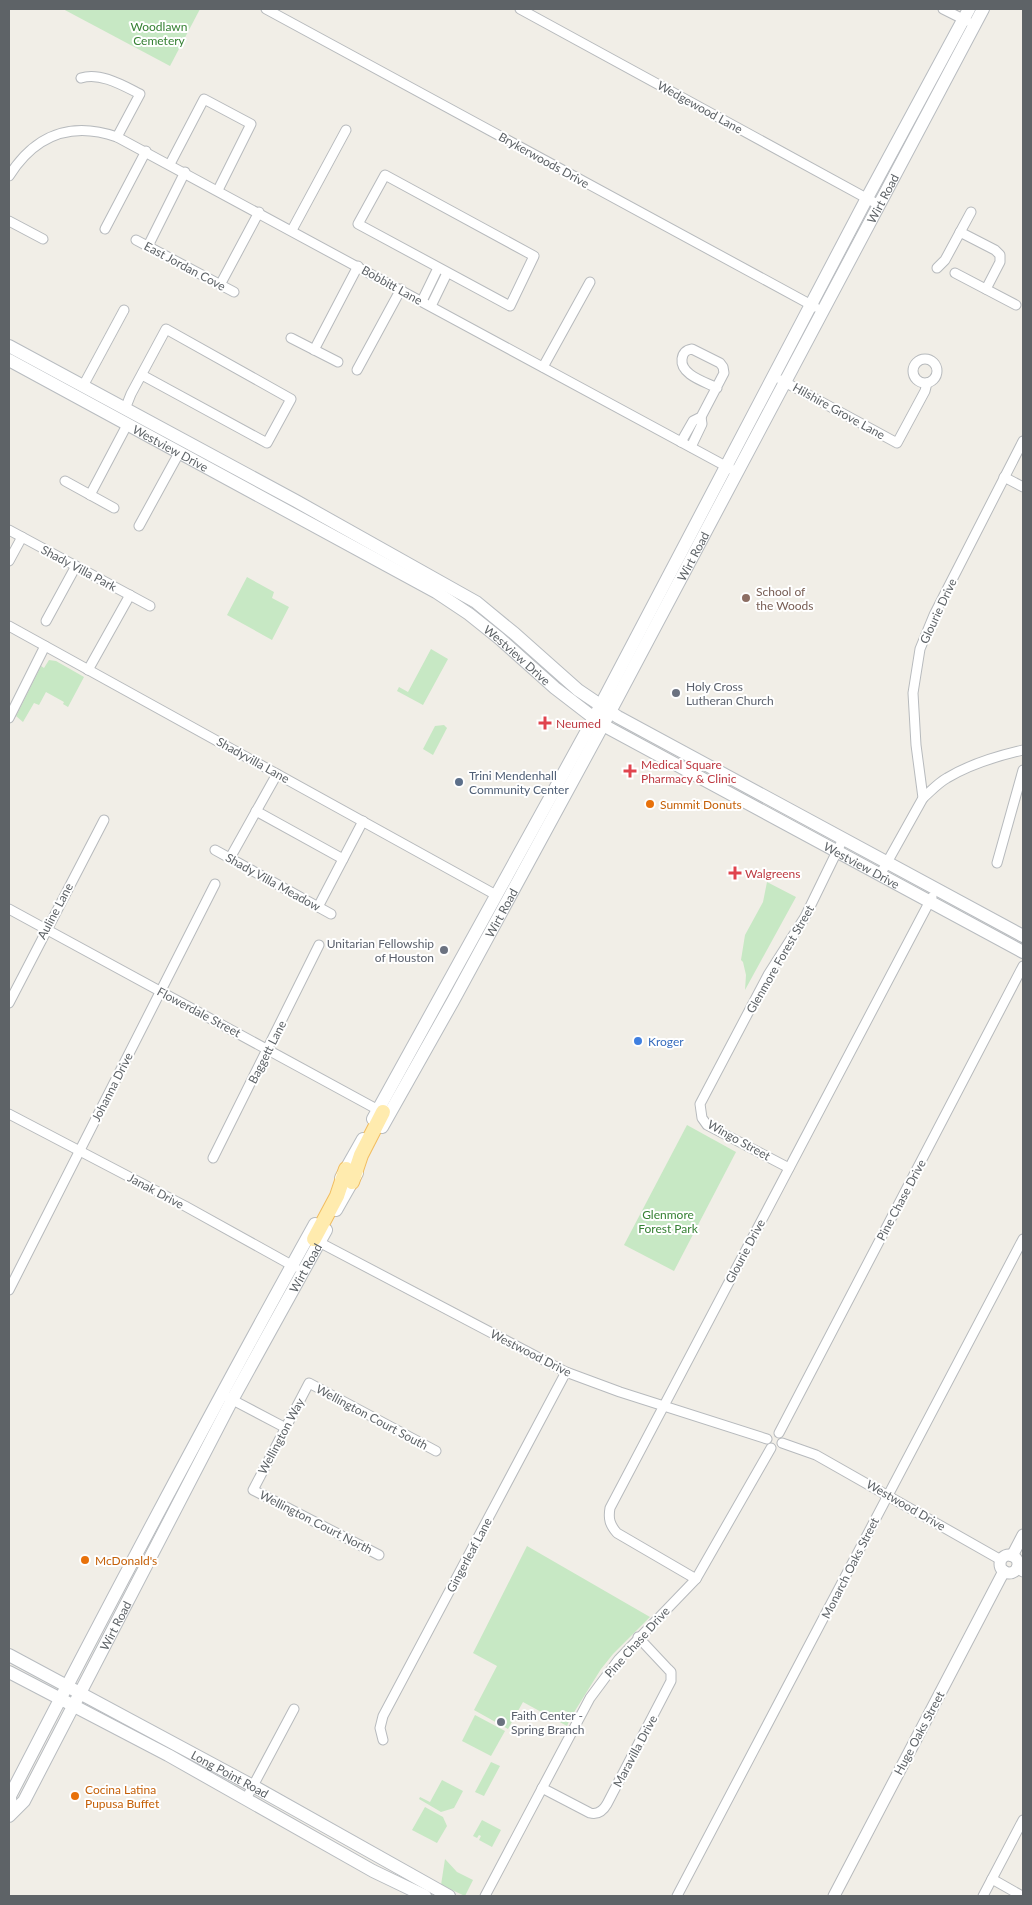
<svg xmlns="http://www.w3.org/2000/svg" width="1032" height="1905" font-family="Lato,sans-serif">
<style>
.green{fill:#c7e8c4}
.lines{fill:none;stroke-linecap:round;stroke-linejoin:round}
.minor-casing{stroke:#b7babd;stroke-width:11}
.tertiary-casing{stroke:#b7babd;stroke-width:13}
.secondary-casing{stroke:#b8bcc0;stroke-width:14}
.primary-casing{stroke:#f2bd5f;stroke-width:16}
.minor{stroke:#fff;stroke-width:9}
.tertiary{stroke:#fff;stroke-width:11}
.secondary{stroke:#fff;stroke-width:12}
.primary{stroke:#ffebae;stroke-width:14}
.education-dot{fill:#8d6e63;stroke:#fff;stroke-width:2}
.worship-dot{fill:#6b7280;stroke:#fff;stroke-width:2}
.health-dot{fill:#e0444e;stroke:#fff;stroke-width:2}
.service-dot{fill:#5c6f8a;stroke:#fff;stroke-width:2}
.food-dot{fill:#e8710a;stroke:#fff;stroke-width:2}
.shop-dot{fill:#3f7fe0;stroke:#fff;stroke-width:2}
.labels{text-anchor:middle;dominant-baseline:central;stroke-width:4;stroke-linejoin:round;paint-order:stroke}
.park-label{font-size:12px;fill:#368134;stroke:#fff}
.street-label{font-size:12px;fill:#5e6367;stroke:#fff}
.education-label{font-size:12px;fill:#785e54;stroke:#fff;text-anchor:start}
.worship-label{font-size:12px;fill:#5b616d;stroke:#fff;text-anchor:start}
.health-label{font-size:12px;fill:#be3a42;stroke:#fff;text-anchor:start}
.service-label{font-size:12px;fill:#4e5e75;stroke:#fff;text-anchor:start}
.food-label{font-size:12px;fill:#c56008;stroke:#fff;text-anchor:start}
.shop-label{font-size:12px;fill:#366cbe;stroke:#fff;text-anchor:start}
</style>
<rect width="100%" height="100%" fill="#f1eee7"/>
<!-- green -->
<g class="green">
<path d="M63,9H200L170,66Z"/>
<path d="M247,577L274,592L272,598L289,607L272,640L227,615Z"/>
<path d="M431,649L448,659L423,705L397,691L399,687L408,692Z"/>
<path d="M49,660L56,661L84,677L68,707L63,704L64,702L46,692L39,705L34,703L23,722L16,716L41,666L44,668Z"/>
<path d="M444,725L447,728L433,755L423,749L435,726Z"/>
<path d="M767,882L796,897L745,990L746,975L743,962L741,960L745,935L763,902Z"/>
<path d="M687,1125L736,1152L674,1271L624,1245Z"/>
<path d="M527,1546L650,1617L613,1654L601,1669L573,1714L565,1711L563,1715L570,1719L567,1726L523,1702L508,1729L474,1710L497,1666L473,1653Z"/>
<path d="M475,1715L505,1731L491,1756L462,1741Z"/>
<path d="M491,1762L500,1766L484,1796L475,1792Z"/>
<path d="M442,1780L463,1791L454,1808L441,1812L419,1799L420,1797L430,1802Z"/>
<path d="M425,1807L443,1817L447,1826L437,1843L412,1830Z"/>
<path d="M482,1820L501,1830L492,1847L479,1840L481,1836L479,1835L477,1838L473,1836Z"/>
<path d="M445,1859L457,1872L473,1880L465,1896L441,1885Z"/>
</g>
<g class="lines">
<!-- minor casing -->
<g class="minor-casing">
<g id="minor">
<path d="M266,9L815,307"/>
<path d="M520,9L879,205"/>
<path d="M943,9L967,21"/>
<path d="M81,78C100,72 122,85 140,94L117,137"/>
<path d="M170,164L204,99L251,124L218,190"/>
<path d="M385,175L534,256L510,306L358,224Z"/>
<path d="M9,176C35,135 71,121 117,137L731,469"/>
<path d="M9,221L43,239"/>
<path d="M105,229L146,151"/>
<path d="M292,230L346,130"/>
<path d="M960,232L995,250L1000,255V262L986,289"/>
<path d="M136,240L234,292"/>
<path d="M148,246L185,172"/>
<path d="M937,268L945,260L971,212"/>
<path d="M955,273L1016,305"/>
<path d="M220,285L259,212"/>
<path d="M422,301L438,268"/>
<path d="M431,306L447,273"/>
<path d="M291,338L338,362"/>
<path d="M314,350L358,266"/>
<circle cx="925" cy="371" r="12"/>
<path d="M543,367L590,282"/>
<path d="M357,370L401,289"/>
<path d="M781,380L897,443L925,391L927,383"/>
<path d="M83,386L124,310"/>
<path d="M125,409L131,394L166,329L291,399L267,443L142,375"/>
<path d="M681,442L693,421L701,417L724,373L723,367L720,363L692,349C686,350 683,352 682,359C680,375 706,382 717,388"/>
<path d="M691,447L702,424L701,417"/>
<path d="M1004,477L1023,487"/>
<path d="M65,481L114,508"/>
<path d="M90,495L127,425"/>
<path d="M139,526L179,453"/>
<path d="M9,530L150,606"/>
<path d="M9,561L22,537"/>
<path d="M46,621L76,566"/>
<path d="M9,626L496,895"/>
<path d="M88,670L130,595"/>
<path d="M9,718L45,646"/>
<path d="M923,798C931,791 938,783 947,778C970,764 997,756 1023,750"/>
<path d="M256,811L343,859"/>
<path d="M215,850L331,914"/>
<path d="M230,858L277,774"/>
<path d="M997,863L1023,770"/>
<path d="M880,875L923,798L916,745L913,693L920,649L934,615L1023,441"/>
<path d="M318,907L363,821"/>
<path d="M9,909L382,1112"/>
<path d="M9,1003L104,820"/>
<path d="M9,1114L185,1206L295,1267"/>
<path d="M213,1158L319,945"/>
<path d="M789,1168L707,1125L702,1118L700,1104L768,975L805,917L843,839"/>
<path d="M315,1240L566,1372L620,1392L767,1439"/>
<path d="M9,1290L215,884"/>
<path d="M227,1397L284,1427"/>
<path d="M779,1433L1023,966"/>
<path d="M782,1443L816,1455L1001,1560"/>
<path d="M379,1555L253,1490L309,1383L436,1451"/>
<path d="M1016,1568L1023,1572"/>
<path d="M696,1579L617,1533C610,1525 608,1519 610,1508L932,897"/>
<path d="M383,1740L380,1728L383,1716L566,1372"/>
<path d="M542,1788L590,1813C598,1815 603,1811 607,1804L671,1681V1672L668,1669L638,1637"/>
<path d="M246,1799L294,1709"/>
<path d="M992,1879L1022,1896"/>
<path d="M485,1896L590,1698L619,1659L696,1579L771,1448"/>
<path d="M677,1896L1023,1239"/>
<path d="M983,1896L1023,1820"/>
</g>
</g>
<!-- tertiary casing -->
<g class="tertiary-casing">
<g id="tertiary">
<circle cx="1009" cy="1564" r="9"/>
<path d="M1012,1556L1023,1535"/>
<path d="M834,1896L1004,1571"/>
</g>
</g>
<!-- secondary casing -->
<g class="secondary-casing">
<g id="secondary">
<path d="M9,346L296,501L476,602L515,634L578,690L618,717L1023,936"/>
<path id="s1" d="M9,360L436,592L469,614L499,638L555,688L603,725L1023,952"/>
<path d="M373,1119L594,718L867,198L969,9"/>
<path id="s2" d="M382,1127L453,1001L603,725L983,9"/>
<path d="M341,1178L363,1139"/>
<path d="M336,1210L357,1173"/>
<path id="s3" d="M9,1655L253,1786L449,1896"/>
<path d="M9,1672L168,1755L373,1871L425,1896"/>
<path d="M11,1812L10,1796C109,1604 210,1413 315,1224"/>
<path id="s4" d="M9,1816L24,1801L232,1400L326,1230"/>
</g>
</g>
<!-- primary casing -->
<g class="primary-casing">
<g id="primary">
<path d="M352,1182L361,1155L383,1112"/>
<path d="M314,1239L337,1196L346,1169"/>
</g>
</g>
<!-- minor -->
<use href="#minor" class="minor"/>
<!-- tertiary -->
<use href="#tertiary" class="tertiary"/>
<!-- secondary -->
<use href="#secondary" class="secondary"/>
<!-- primary -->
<use href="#primary" class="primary"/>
</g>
<!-- markers -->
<circle class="education-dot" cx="746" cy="598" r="5"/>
<g class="worship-dot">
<circle cx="676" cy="693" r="5"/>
<circle cx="444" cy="950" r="5"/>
<circle cx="501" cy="1722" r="5"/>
</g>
<g class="health-dot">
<path d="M542.5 715.5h5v5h5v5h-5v5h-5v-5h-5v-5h5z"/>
<path d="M627.5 763.5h5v5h5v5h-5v5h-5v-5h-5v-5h5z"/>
<path d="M732.5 865.5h5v5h5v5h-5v5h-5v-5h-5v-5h5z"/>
</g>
<circle class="service-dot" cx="459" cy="782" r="5"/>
<g class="food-dot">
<circle cx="650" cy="804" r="5"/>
<circle cx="85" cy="1560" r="5"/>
<circle cx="75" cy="1796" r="5"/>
</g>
<circle class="shop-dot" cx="638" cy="1041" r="5"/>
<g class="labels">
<!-- park labels -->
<g class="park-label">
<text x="159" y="26">Woodlawn<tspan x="159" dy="14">Cemetery</tspan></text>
<text x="668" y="1214">Glenmore<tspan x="668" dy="14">Forest Park</tspan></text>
</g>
<!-- street labels -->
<g class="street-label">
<text transform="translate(700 107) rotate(29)">Wedgewood Lane</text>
<text transform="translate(544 160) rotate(29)">Brykerwoods Drive</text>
<text stroke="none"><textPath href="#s2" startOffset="1055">Wirt Road</textPath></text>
<text transform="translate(185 266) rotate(28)">East Jordan Cove</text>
<text transform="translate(392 285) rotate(29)">Bobbitt Lane</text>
<text transform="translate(839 411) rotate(29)">Hilshire Grove Lane</text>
<text stroke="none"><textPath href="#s1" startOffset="184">Westview Drive</textPath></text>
<text stroke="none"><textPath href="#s2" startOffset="650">Wirt Road</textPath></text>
<text transform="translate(79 568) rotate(28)">Shady Villa Park</text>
<text transform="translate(938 611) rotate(-65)">Glourie Drive</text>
<text stroke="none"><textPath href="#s1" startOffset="589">Westview Drive</textPath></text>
<text transform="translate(253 760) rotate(29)">Shadyvilla Lane</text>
<text stroke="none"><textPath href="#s1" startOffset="994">Westview Drive</textPath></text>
<text transform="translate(273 882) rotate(29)">Shady Villa Meadow</text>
<text transform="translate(55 911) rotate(-62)">Auline Lane</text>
<text stroke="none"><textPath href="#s2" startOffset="245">Wirt Road</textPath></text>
<text transform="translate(780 959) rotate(-60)">Glenmore Forest Street</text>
<text transform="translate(199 1012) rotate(28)">Flowerdale Street</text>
<text transform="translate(267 1052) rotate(-63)">Baggett Lane</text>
<text transform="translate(112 1087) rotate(-63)">Johanna Drive</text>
<text transform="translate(739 1140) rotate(29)">Wingo Street</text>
<text transform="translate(156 1191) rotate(28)">Janak Drive</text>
<text transform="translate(901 1200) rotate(-62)">Pine Chase Drive</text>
<text transform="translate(745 1251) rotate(-62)">Glourie Drive</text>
<text stroke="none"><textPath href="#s4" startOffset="624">Wirt Road</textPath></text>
<text transform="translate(531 1353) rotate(27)">Westwood Drive</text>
<text transform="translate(372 1417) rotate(28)">Wellington Court South</text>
<text transform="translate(281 1436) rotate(-62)">Wellington Way</text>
<text transform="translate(906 1505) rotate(30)">Westwood Drive</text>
<text transform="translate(316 1522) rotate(27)">Wellington Court North</text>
<text transform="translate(469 1555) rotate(-62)">Gingerleaf Lane</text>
<text transform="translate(850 1568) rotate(-63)">Monarch Oaks Street</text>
<text stroke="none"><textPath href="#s4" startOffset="219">Wirt Road</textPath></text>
<text transform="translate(637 1642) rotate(-48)">Pine Chase Drive</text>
<text transform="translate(919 1733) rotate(-62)">Huge Oaks Street</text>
<text transform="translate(635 1751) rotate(-62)">Maravilla Drive</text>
<text stroke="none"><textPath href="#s3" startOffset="251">Long Point Road</textPath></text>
</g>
<!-- education labels -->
<g class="education-label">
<text x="756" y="591">School of<tspan x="756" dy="14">the Woods</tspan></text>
</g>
<!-- worship labels -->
<g class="worship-label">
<text x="686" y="686">Holy Cross<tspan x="686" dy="14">Lutheran Church</tspan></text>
<text x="434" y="943" text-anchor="end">Unitarian Fellowship<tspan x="434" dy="14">of Houston</tspan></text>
<text x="511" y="1715">Faith Center -<tspan x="511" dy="14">Spring Branch</tspan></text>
</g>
<!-- health labels -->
<g class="health-label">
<text x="556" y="723">Neumed</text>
<text x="641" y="764">Medical Square<tspan x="641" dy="14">Pharmacy &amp; Clinic</tspan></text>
<text x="745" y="873">Walgreens</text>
</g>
<!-- service labels -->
<g class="service-label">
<text x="469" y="775">Trini Mendenhall<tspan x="469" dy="14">Community Center</tspan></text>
</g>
<!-- food labels -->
<g class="food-label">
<text x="660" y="804">Summit Donuts</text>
<text x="95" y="1560">McDonald's</text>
<text x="85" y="1789">Cocina Latina<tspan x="85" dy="14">Pupusa Buffet</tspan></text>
</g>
<!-- shop labels -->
<g class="shop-label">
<text x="648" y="1041">Kroger</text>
</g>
</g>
<!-- border -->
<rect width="1032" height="1905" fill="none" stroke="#5e6367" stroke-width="20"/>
</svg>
